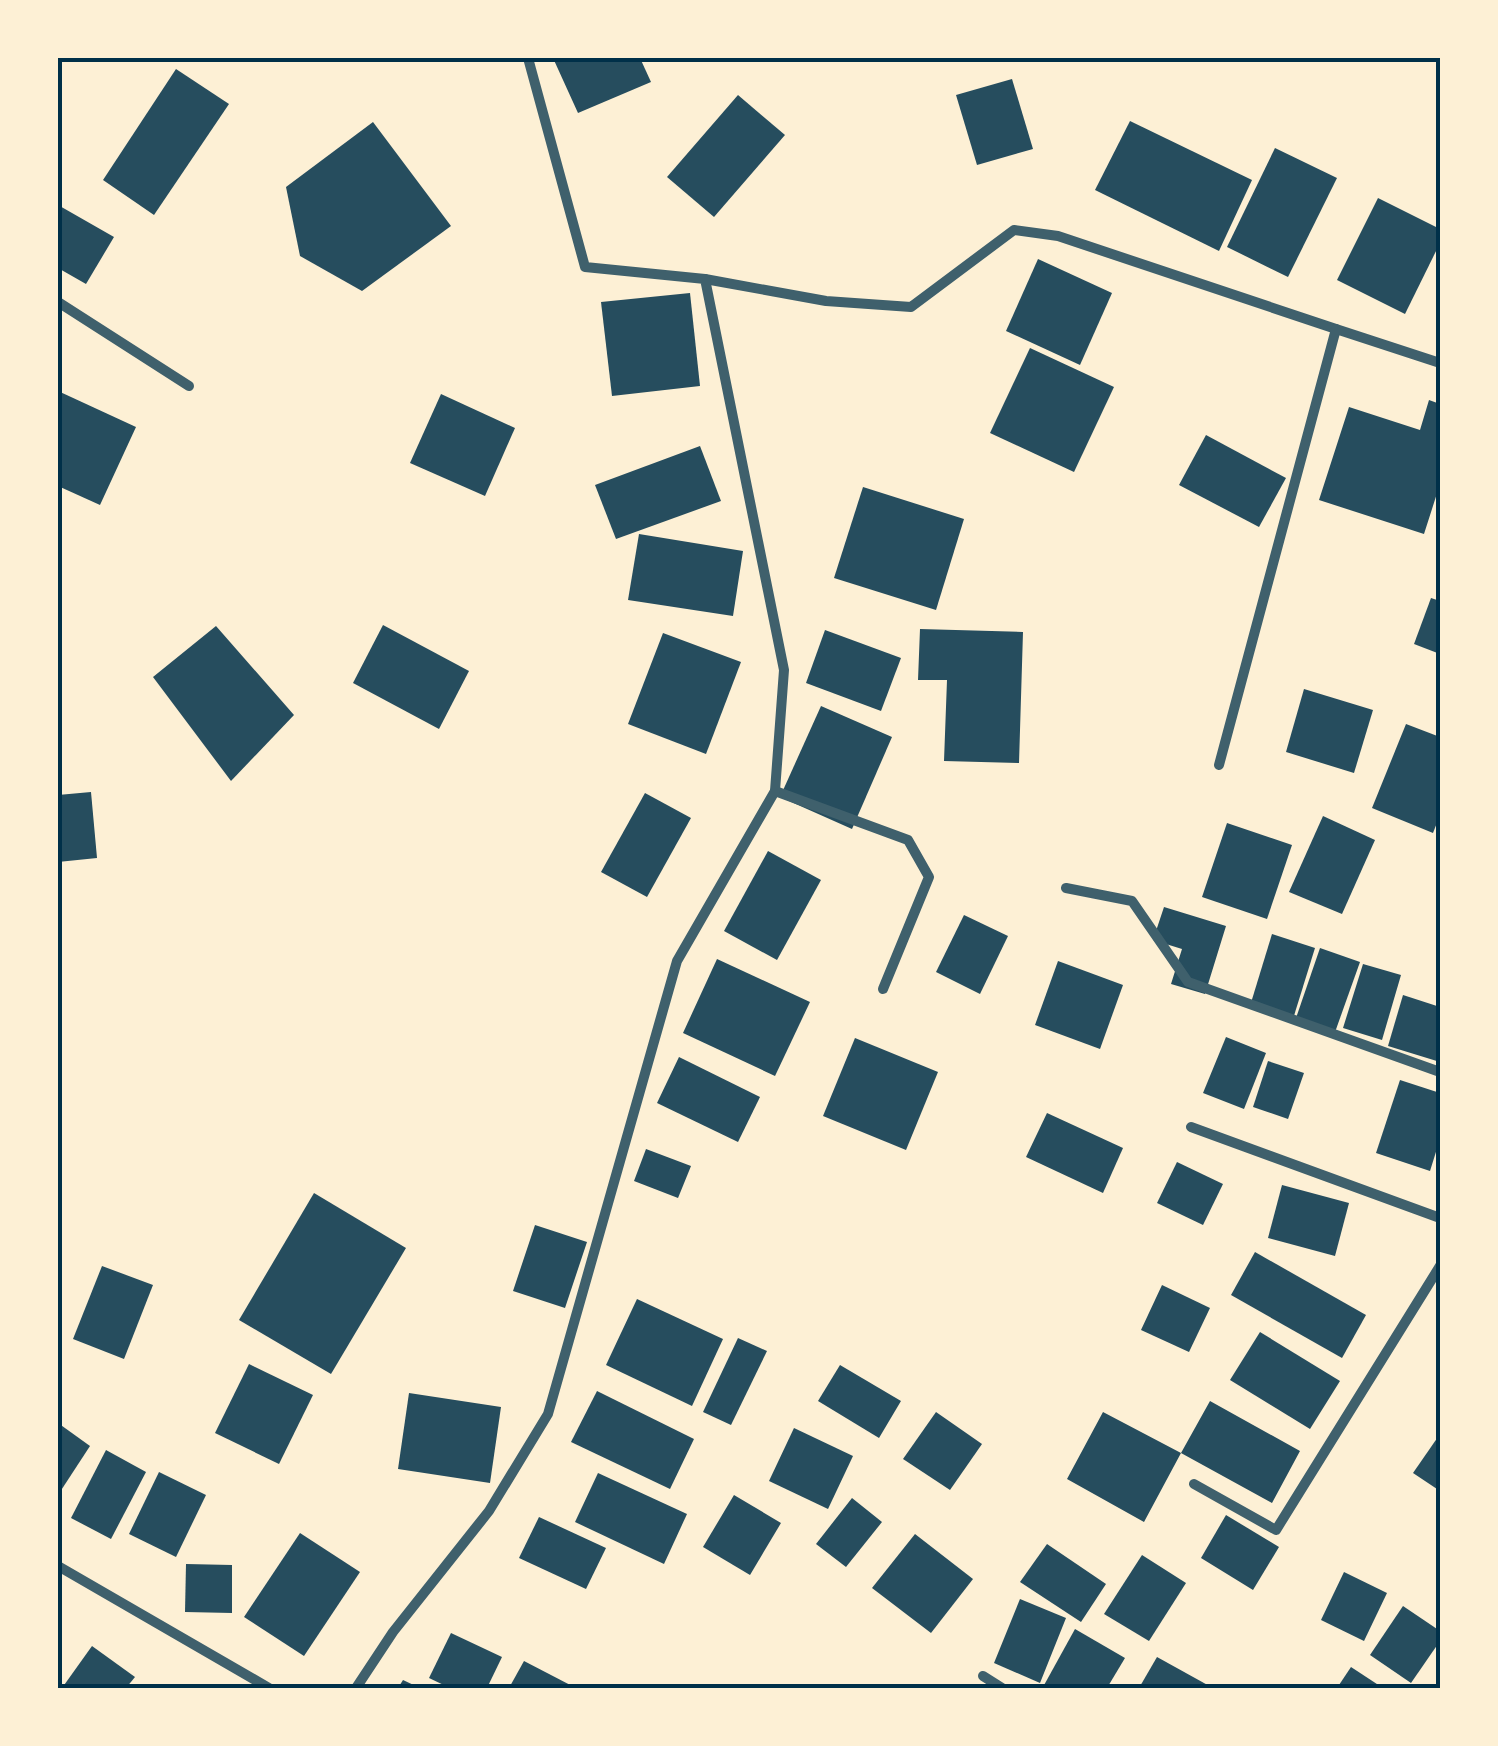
<svg xmlns="http://www.w3.org/2000/svg" width="1498" height="1746" font-family="'Work Sans',sans-serif">
<style>
.building{fill:#264d5e}
.lines{fill:none;stroke-linecap:round;stroke-linejoin:round}
.minor{stroke:#3f606c;stroke-width:10}
.neatline{fill:none;stroke:#003049;stroke-width:4}
</style>
<rect width="100%" height="100%" fill="#fdf0d5"/>
<!-- building -->
<g class="building">
<path d="M553,58H640L651,82L578,113Z"/>
<path d="M176,69L229,104L154,215L103,180Z"/>
<path d="M1012,79L1033,149L977,165L956,95Z"/>
<path d="M738,95L785,135L714,217L667,177Z"/>
<path d="M1130,121L1252,180L1219,251L1095,190Z"/>
<path d="M373,122L451,226L362,291L300,256L286,187Z"/>
<path d="M1275,148L1337,178L1288,277L1227,247Z"/>
<path d="M1378,198L1440,229V243L1405,314L1337,280Z"/>
<path d="M58,205L114,237L86,284L58,268Z"/>
<path d="M1038,259L1112,293L1080,365L1006,331Z"/>
<path d="M690,293L700,386L612,396L601,302Z"/>
<path d="M1030,348L1114,387L1074,472L990,433Z"/>
<path d="M58,391L136,427L100,505L58,486Z"/>
<path d="M441,394L515,428L485,496L410,463Z"/>
<path d="M1429,400L1440,404V484L1424,534L1319,500L1349,407L1420,430Z"/>
<path d="M1206,435L1286,478L1259,527L1179,485Z"/>
<path d="M700,446L721,501L616,539L595,485Z"/>
<path d="M863,487L964,519L936,610L834,578Z"/>
<path d="M639,534L743,551L733,616L628,600Z"/>
<path d="M1431,598L1440,601V654L1414,644Z"/>
<path d="M383,625L469,671L439,729L353,683Z"/>
<path d="M216,626L294,715L231,781L153,677Z"/>
<path d="M920,629L1023,632L1019,763L944,761L947,680H918Z"/>
<path d="M825,630L901,658L881,711L806,683Z"/>
<path d="M663,633L741,662L706,754L628,724Z"/>
<path d="M1304,689L1373,710L1354,773L1286,752Z"/>
<path d="M821,706L892,737L852,829L780,797Z"/>
<path d="M1406,724L1440,737V815L1433,833L1372,808Z"/>
<path d="M91,792L97,858L58,862V795Z"/>
<path d="M645,793L691,818L647,897L601,872Z"/>
<path d="M1323,816L1375,840L1342,914L1289,892Z"/>
<path d="M1227,823L1292,845L1267,919L1202,897Z"/>
<path d="M768,851L821,880L777,960L724,931Z"/>
<path d="M1164,907L1226,926L1205,994L1171,984L1182,949L1153,940Z"/>
<path d="M964,915L1008,936L980,994L936,972Z"/>
<path d="M1272,934L1315,948L1293,1019L1250,1006Z"/>
<path d="M1320,948L1360,962L1334,1035L1295,1021Z"/>
<path d="M717,959L810,1002L775,1076L683,1033Z"/>
<path d="M1058,961L1123,985L1100,1049L1035,1025Z"/>
<path d="M1363,964L1401,975L1382,1040L1343,1028Z"/>
<path d="M1403,995L1440,1007V1062L1388,1046Z"/>
<path d="M1226,1037L1266,1053L1244,1109L1203,1093Z"/>
<path d="M855,1038L938,1072L906,1150L823,1116Z"/>
<path d="M679,1057L760,1097L738,1142L657,1103Z"/>
<path d="M1268,1061L1304,1073L1288,1119L1253,1107Z"/>
<path d="M1400,1080L1440,1093V1139L1430,1171L1376,1153Z"/>
<path d="M1047,1113L1123,1148L1103,1193L1026,1157Z"/>
<path d="M646,1149L691,1166L678,1198L634,1181Z"/>
<path d="M1177,1162L1223,1184L1203,1225L1157,1203Z"/>
<path d="M1282,1185L1349,1203L1335,1256L1268,1238Z"/>
<path d="M314,1193L406,1248L331,1374L239,1320Z"/>
<path d="M535,1225L587,1242L565,1308L513,1291Z"/>
<path d="M1255,1252L1366,1315L1342,1358L1231,1295Z"/>
<path d="M102,1266L153,1285L124,1359L73,1339Z"/>
<path d="M1162,1285L1210,1308L1189,1352L1141,1330Z"/>
<path d="M637,1299L723,1339L692,1406L606,1365Z"/>
<path d="M1260,1332L1340,1381L1310,1429L1230,1380Z"/>
<path d="M738,1338L767,1351L731,1425L703,1412Z"/>
<path d="M249,1364L313,1395L279,1464L215,1433Z"/>
<path d="M840,1365L901,1401L879,1438L818,1401Z"/>
<path d="M597,1391L694,1439L670,1489L571,1442Z"/>
<path d="M409,1393L501,1407L490,1483L398,1469Z"/>
<path d="M1210,1401L1300,1451L1272,1503L1181,1453L1144,1522L1067,1479L1103,1412L1181,1453Z"/>
<path d="M936,1412L982,1444L950,1490L903,1459Z"/>
<path d="M58,1423L90,1446L58,1495Z"/>
<path d="M794,1428L853,1456L828,1509L769,1481Z"/>
<path d="M1440,1434V1491L1413,1473Z"/>
<path d="M106,1450L146,1472L111,1539L71,1518Z"/>
<path d="M159,1472L206,1495L176,1557L129,1534Z"/>
<path d="M598,1473L687,1514L664,1564L575,1522Z"/>
<path d="M734,1495L781,1523L750,1575L703,1547Z"/>
<path d="M852,1498L882,1522L846,1567L816,1544Z"/>
<path d="M1226,1515L1279,1547L1253,1590L1201,1558Z"/>
<path d="M539,1517L606,1548L586,1589L519,1558Z"/>
<path d="M300,1533L360,1572L304,1656L244,1617Z"/>
<path d="M915,1534L973,1579L931,1633L872,1588Z"/>
<path d="M1047,1544L1106,1584L1081,1622L1020,1582Z"/>
<path d="M1142,1555L1186,1583L1149,1641L1104,1614Z"/>
<path d="M186,1564L232,1565V1613L185,1612Z"/>
<path d="M1344,1572L1387,1593L1364,1641L1321,1620Z"/>
<path d="M1020,1599L1066,1618L1040,1683L994,1663Z"/>
<path d="M1403,1606L1440,1631V1641L1411,1683L1370,1655Z"/>
<path d="M1075,1629L1125,1658L1107,1688L1043,1687Z"/>
<path d="M451,1633L502,1657L487,1688H450L429,1678Z"/>
<path d="M92,1646L135,1677L126,1688H62Z"/>
<path d="M1157,1657L1213,1688H1139Z"/>
<path d="M524,1661L576,1688H509Z"/>
<path d="M1351,1667L1383,1688H1337Z"/>
<path d="M403,1680L420,1688H398Z"/>
</g>
<g class="lines">
<!-- minor -->
<g class="minor">
<path d="M705,279L826,301L911,307L1014,230L1058,236L1336,329"/>
<path d="M58,302L189,386"/>
<path d="M1219,765L1336,329L1440,363"/>
<path d="M775,791L908,840L929,877L883,989"/>
<path d="M1066,888L1132,901L1188,982L1440,1072"/>
<path d="M1191,1127L1440,1218"/>
<path d="M1194,1484L1276,1530L1440,1266"/>
<path d="M58,1566L269,1688"/>
<path d="M983,1676L1002,1688"/>
<path d="M356,1688L393,1632L489,1511L548,1414L677,961L775,791L784,670L705,279L585,267L528,58"/>
</g>
</g>
<!-- border -->
<rect width="1498" height="1746" fill="none" stroke="#fdf0d5" stroke-width="120"/>
<rect x="60" y="60" width="1378" height="1626" class="neatline"/>
</svg>
